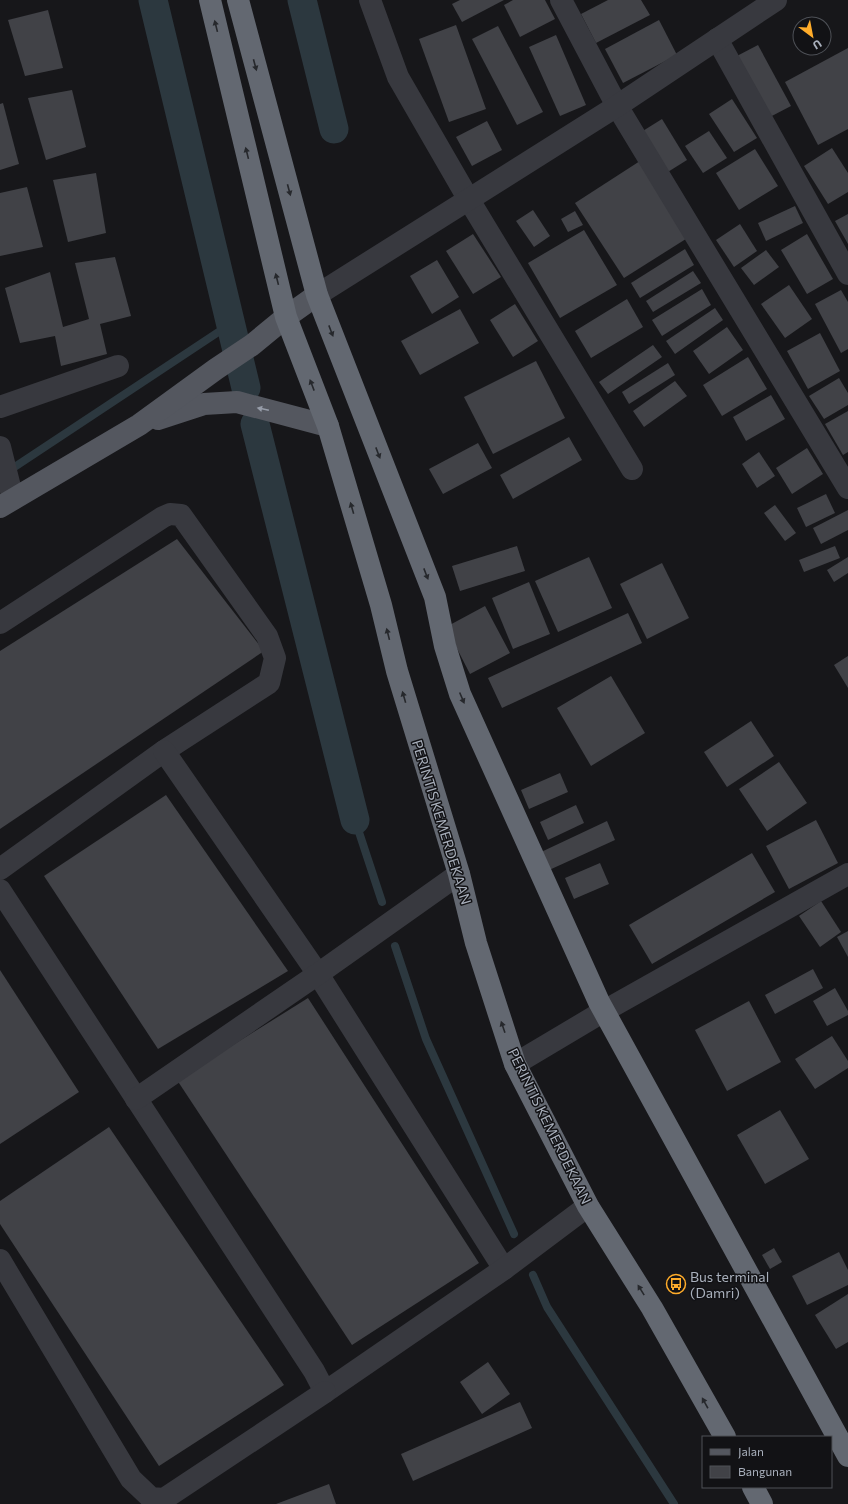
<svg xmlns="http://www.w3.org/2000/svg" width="848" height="1504" font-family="Commissioner,sans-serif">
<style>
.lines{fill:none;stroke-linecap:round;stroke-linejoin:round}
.stream{stroke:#2c383f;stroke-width:8}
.canal{stroke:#2c383f;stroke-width:29}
.building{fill:#414247}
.minor{stroke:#38393f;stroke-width:22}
.major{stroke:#54575f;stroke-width:22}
.highway{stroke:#636871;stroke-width:22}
.oneway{fill:#26282c}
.oneway2{fill:#979da9}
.labels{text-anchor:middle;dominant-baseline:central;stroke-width:3;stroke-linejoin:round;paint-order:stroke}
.street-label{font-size:14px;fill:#a8afbb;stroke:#121215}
.poi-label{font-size:14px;fill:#a8afbb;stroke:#121215;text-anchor:start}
</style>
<rect width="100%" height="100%" fill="#17171a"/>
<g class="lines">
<!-- stream -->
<g class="stream">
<path d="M7,472L232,323"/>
<path d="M355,820L382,902"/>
<path d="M395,946L426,1039L514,1234"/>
<path d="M533,1275L547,1307L674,1504"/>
</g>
<!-- canal -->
<g class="canal">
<path d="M153,0L246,388"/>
<path d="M302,0L334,129"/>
<path d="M255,424L355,820"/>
</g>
</g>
<!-- building -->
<g class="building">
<path d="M460,0H504L462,22L452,4Z"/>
<path d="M513,0H545L555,19L520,37L504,5Z"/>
<path d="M608,0H641L650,15L596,43L581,14Z"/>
<path d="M48,10L63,68L25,76L8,20Z"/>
<path d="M659,20L677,55L623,83L605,49Z"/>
<path d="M456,25L486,109L449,122L419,39Z"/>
<path d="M498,26L543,112L517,125L472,39Z"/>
<path d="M556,35L586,105L560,116L529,47Z"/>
<path d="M758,45L791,106L768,118L735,57Z"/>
<path d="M848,48V129L818,145L785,82Z"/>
<path d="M72,90L86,147L46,160L28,98Z"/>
<path d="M732,99L757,138L734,152L709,114Z"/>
<path d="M3,103L19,164L0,170V104Z"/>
<path d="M662,119L687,160L663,175L638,134Z"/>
<path d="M487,121L502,150L472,166L456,137Z"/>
<path d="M709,131L727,158L703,173L685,146Z"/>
<path d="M832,148L848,173V192L828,204L804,166Z"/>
<path d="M755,149L778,186L739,210L716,173Z"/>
<path d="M640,161L689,237L624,278L575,203Z"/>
<path d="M96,173L106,233L68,242L53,180Z"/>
<path d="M27,187L43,247L0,256V193Z"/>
<path d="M795,206L803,223L766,241L758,223Z"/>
<path d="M533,210L550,236L534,247L516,221Z"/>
<path d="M575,211L583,225L568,232L561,219Z"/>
<path d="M848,214V244L835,221Z"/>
<path d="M740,224L757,251L734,267L716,240Z"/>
<path d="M584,230L617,285L560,318L528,263Z"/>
<path d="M473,234L501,277L473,294L446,251Z"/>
<path d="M807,234L833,279L807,294L781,250Z"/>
<path d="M685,249L694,265L640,298L631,283Z"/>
<path d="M766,250L779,267L754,285L741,268Z"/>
<path d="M115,257L131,316L100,324L107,354L61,366L55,336L20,343L5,288L50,272L63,327L89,319L75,263Z"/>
<path d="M437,260L459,297L432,314L410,276Z"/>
<path d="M693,271L701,283L653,312L646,301Z"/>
<path d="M789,285L812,319L785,338L761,304Z"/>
<path d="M702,289L711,305L662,336L652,320Z"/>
<path d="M841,290L848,302V349L841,353L815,304Z"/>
<path d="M627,299L643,327L591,358L575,331Z"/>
<path d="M515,304L538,341L513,357L490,320Z"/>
<path d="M715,308L723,320L675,354L666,341Z"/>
<path d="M460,309L479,343L420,375L401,341Z"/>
<path d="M727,327L743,350L709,374L693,351Z"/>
<path d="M820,333L840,371L808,389L787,351Z"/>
<path d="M653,345L662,357L608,394L599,382Z"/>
<path d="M748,357L767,389L722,416L703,385Z"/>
<path d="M536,361L565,418L493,454L464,397Z"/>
<path d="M668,363L675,375L629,404L622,392Z"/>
<path d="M839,378L848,393V405L824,419L809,396Z"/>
<path d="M675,381L687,396L644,427L633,411Z"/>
<path d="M771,395L785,419L746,441L733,417Z"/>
<path d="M848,411V452L843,455L825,424Z"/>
<path d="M569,437L582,460L513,499L500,475Z"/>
<path d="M478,443L492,468L443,494L429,469Z"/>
<path d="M807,448L823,474L792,494L776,468Z"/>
<path d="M759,452L775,476L757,488L742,464Z"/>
<path d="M826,494L835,513L806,527L797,508Z"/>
<path d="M775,505L796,533L785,541L764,513Z"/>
<path d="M848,510V530L821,544L813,528Z"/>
<path d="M177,539L264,651L0,829V651Z"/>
<path d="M517,546L525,571L460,591L452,566Z"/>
<path d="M835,546L840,558L804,572L799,560Z"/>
<path d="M589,557L612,608L558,632L535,581Z"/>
<path d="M848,557V573L834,582L827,570Z"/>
<path d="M662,563L689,618L647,639L620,584Z"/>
<path d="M529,582L550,634L513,649L492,598Z"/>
<path d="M485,606L510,653L470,674L446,627Z"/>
<path d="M628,613L642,643L502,708L488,678Z"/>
<path d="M848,656V688L834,665Z"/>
<path d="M611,676L645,733L591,766L557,708Z"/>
<path d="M751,721L774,756L727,787L704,752Z"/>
<path d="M779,762L807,803L767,831L739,789Z"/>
<path d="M560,773L568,792L529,809L521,790Z"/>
<path d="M166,795L288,971L158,1049L44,876Z"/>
<path d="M576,805L584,823L548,840L540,822Z"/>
<path d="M816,820L838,863L789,889L766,846Z"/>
<path d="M607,821L615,840L547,871L539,853Z"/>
<path d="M752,853L775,892L652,964L629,925Z"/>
<path d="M600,863L609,884L574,899L565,878Z"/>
<path d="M821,901L841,932L820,947L799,916Z"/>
<path d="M848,931V957L837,937Z"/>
<path d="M813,969L823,988L775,1014L765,995Z"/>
<path d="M0,970L79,1092L0,1144Z"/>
<path d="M835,988L848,1011V1015L827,1026L813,1001Z"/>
<path d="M308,998L479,1263L352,1345L177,1080Z"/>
<path d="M749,1001L781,1062L727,1091L695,1030Z"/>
<path d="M832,1036L848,1061V1068L815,1089L795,1059Z"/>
<path d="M780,1110L809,1159L765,1184L737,1135Z"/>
<path d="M109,1127L284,1385L159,1466L0,1224V1201Z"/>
<path d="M774,1248L782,1262L770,1269L762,1255Z"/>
<path d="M839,1252L848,1270V1285L807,1305L792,1276Z"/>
<path d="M848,1294V1342L836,1349L815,1315Z"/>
<path d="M488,1362L510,1394L482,1414L460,1382Z"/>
<path d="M520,1402L532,1428L413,1481L401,1454Z"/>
<path d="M329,1484L336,1504H276Z"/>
</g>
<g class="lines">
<!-- minor -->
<g class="minor">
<path d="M370,0L398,77L469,200L632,469"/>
<path d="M561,0L617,106L848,488"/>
<path d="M717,39L848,274"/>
<path d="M317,295L617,106L776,0"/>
<path d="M0,407L118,366"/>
<path d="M0,447L13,499"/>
<path d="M0,623L163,517L170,514L181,515L267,636L275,658L269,683L164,751L0,869"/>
<path d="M164,751L318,974L504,1269"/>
<path d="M0,890L314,1371L325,1392L504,1269L588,1206"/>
<path d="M515,1064L604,1011L848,874"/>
<path d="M136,1099L318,974L459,874"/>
<path d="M0,1260L131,1479L151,1498L164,1499L325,1392"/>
</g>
<!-- major -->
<g class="major">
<path d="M158,419L204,404L237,402L328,426"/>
<path d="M0,507L139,425L216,369L252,345L286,317L317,295"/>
</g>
<!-- highway -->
<g class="highway">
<path d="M210,0L286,317L328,426L381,605L397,671L459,874L476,943L515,1064L588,1206L652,1308L725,1437"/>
<path d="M238,0L317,295L435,597L445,646L460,694L599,1002L848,1456"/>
<path d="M753,1487L762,1504"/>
</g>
</g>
<!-- one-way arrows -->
<defs><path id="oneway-solid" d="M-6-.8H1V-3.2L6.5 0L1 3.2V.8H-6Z"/></defs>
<g class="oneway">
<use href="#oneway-solid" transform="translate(216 26) rotate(-104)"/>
<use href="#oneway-solid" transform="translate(255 65) rotate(75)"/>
<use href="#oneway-solid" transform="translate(247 153) rotate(-104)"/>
<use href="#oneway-solid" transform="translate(289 190) rotate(75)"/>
<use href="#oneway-solid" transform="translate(277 279) rotate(-104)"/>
<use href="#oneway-solid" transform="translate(331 331) rotate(69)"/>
<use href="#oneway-solid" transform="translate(312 385) rotate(-111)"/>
<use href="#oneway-solid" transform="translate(378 453) rotate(69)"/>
<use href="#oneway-solid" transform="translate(352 508) rotate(-106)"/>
<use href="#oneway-solid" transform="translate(426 574) rotate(69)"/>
<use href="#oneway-solid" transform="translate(388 634) rotate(-104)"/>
<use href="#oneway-solid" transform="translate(404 697) rotate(-106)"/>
<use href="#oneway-solid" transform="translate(462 698) rotate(67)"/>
<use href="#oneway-solid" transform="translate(503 1027) rotate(-109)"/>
<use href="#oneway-solid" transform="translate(641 1290) rotate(-122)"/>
<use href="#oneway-solid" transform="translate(705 1403) rotate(-119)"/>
</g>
<use class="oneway2" href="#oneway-solid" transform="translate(263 409) rotate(-168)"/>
<!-- icons -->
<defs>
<g id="bus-ring" transform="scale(1)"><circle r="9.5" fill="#121215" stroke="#ffac2a" stroke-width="1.5"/><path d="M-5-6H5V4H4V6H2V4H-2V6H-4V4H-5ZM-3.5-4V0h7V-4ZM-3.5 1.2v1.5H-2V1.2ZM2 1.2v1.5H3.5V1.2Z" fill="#ffac2a"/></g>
</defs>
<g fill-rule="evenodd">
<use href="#bus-ring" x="676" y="1284"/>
</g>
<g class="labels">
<!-- street labels -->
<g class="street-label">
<text transform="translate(442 822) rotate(73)">PERINTIS KEMERDEKAAN</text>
<text transform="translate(550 1126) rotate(64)">PERINTIS KEMERDEKAAN</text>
</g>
<!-- poi labels -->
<g class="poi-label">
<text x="690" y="1276">Bus terminal<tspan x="690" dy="16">(Damri)</tspan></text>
</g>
</g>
<!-- legend -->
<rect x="702" y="1436" width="130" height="52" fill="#121215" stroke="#4e5157"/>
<rect x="710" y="1449" width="20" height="6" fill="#54575f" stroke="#4e5157"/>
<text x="738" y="1456" font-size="12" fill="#a8afbb">Jalan</text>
<rect x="710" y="1466" width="20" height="12" fill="#414247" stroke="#4e5157"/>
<text x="738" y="1476" font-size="12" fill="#a8afbb">Bangunan</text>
<!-- north arrow -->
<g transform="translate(812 36) rotate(148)"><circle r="19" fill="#121215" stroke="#4e5157"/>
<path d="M0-3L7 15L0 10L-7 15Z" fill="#ffac2a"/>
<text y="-6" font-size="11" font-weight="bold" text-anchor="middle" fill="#a8afbb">U</text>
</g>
</svg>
